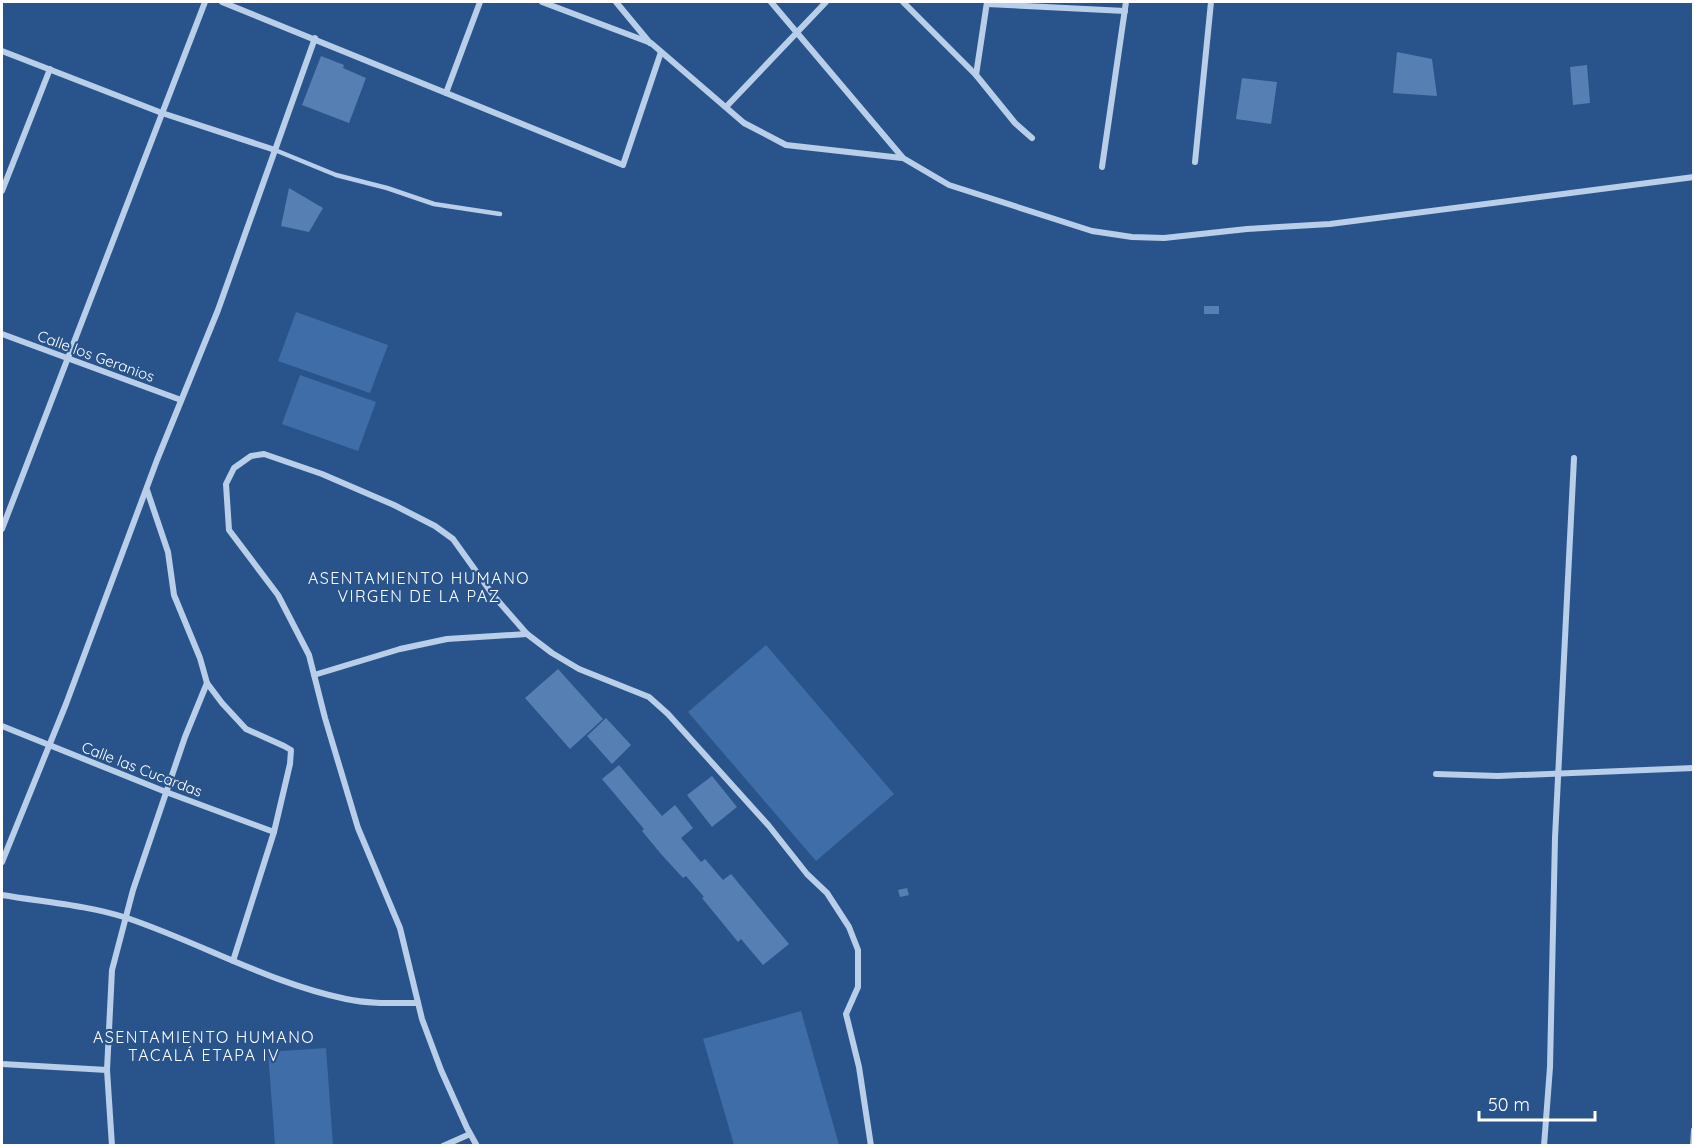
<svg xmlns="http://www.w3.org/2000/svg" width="1695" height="1147" font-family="Quicksand,sans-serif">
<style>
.green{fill:#3e6da7}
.building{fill:#567fb3}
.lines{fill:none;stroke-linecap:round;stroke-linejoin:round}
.lane{stroke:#b8cee9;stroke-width:4.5}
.street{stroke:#b8cee9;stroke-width:6}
.labels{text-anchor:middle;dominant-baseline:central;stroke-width:4.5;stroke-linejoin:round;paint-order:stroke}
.street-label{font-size:15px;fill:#fff;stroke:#29548b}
.neighbourhood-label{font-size:16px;letter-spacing:1.5px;fill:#fff;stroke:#29548b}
</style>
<rect width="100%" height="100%" fill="#29548b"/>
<!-- green -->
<g class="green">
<path d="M296,312L388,345L370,393L278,361Z"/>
<path d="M300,375L376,402L358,451L282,424Z"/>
<path d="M766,645L894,794L816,861L688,712Z"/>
<path d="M801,1011L839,1145H734L703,1039Z"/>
<path d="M326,1048L333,1145H275L268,1052Z"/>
</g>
<!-- building -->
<g class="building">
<path d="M1397,52L1432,59L1437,96L1393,93Z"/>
<path d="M321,56L344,65L343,68L366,78L349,123L302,105Z"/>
<path d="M1587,65L1590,103L1573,105L1570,67Z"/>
<path d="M1242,78L1277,82L1271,124L1236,119Z"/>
<path d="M289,188L323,208L309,232L281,226Z"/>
<rect x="1204" y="306" width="15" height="8"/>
<path d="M558,669L603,719L570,749L525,698Z"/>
<path d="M606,718L631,745L612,764L587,736Z"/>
<path d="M619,765L662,816L675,805L693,828L681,838L701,862L705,859L723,880L731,874L789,944L763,965L741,939L738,942L702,898L704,897L686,876L683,878L661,854L642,831L644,829L602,779Z"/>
<path d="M712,776L737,807L712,827L687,795Z"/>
<path d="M907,888L909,895L900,897L898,890Z"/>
</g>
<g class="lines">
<!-- lane -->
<path class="lane" d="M275,150L336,175L387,188L434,204L500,214"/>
<!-- street -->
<g class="street">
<path d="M222,2L623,165L661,52"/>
<path d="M542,2L651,43L744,123L786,145L902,158"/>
<path d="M616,2L650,43"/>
<path d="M771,2L903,158L949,185L1092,231L1132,237L1164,238L1247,229L1330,224L1694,177"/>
<path d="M903,2L976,75L1015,123L1032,138"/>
<path d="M987,4L1125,11"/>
<path d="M2,51L162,113L275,150"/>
<path d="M976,75L987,2"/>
<path d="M446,93L480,2"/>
<path d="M726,107L826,2"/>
<path d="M1195,162L1211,2"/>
<path d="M1102,167L1126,2"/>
<path d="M2,191L50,69"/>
<path d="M2,334L181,400"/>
<path d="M147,490L168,552L174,595L200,658L207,683L222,703L246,729L284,746L291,750L290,764L274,832L233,961"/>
<path d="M2,529L205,2"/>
<path d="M314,675L400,649L447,639L527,634"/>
<path d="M2,726L166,792L274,832"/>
<path d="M1436,774L1498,776L1694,768"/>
<path d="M2,862L66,704L157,460L218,310L315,38"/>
<path d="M2,895C43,902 87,905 127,918C201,943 269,983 346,999C369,1004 394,1003 418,1003"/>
<path d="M2,1064L107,1070"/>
<path d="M112,1146L107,1070L112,970L133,890L185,737L207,683"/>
<path d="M443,1146L470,1134"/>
<path d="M477,1146L467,1128L441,1070L422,1019L400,928L358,828L325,718L309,655L278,595L229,530L226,484L234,468L251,456L264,454L322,474L394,505L435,526L453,539L493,595L527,634L552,653L579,669L649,697L668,714L769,826L807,874L827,893L849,927L858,950V987L846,1014L859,1067L871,1146"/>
<path d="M1544,1146L1550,1067L1555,838L1574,458"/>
<path d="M1693,1146L1694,1130"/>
</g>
</g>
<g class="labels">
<!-- street labels -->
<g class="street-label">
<text transform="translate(96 356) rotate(20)">Calle los Geranios</text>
<text transform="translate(142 769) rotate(21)">Calle las Cucardas</text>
</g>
<!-- neighbourhood labels -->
<g class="neighbourhood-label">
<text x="419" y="578">ASENTAMIENTO HUMANO<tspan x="419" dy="18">VIRGEN DE LA PAZ</tspan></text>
<text x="204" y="1037">ASENTAMIENTO HUMANO<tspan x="204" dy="18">TACALÁ ETAPA IV</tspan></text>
</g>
</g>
<!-- border -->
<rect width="1695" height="1147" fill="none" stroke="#ffffff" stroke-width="6"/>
<!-- scale -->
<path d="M1479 1111v9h116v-9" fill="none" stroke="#ffffff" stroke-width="3"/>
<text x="1488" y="1111" font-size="18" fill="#ffffff" stroke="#29548b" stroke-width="4.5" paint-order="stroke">50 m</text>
</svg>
